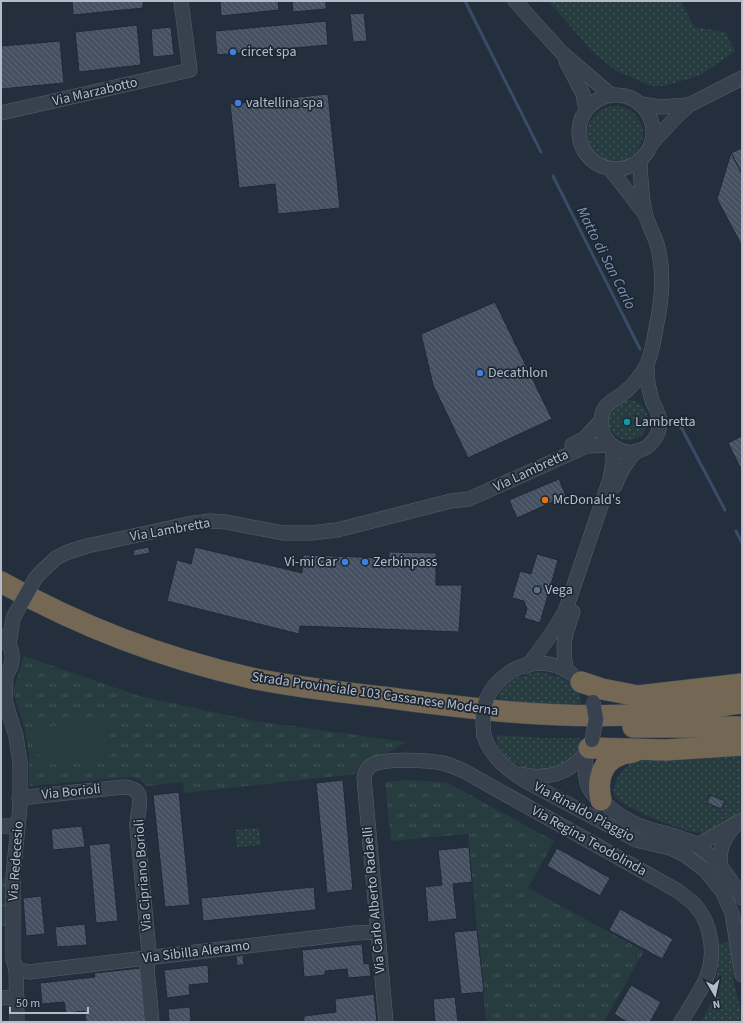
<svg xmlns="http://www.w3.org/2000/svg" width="743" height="1023" font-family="'Source Sans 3',sans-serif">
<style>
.grass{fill:url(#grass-dots)}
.park{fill:url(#park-tufts)}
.garden{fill:#263c3f}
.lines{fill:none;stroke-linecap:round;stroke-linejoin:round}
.stream{stroke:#394c67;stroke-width:3}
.building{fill:url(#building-back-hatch);stroke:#1f2835}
.minor-casing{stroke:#565f6c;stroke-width:15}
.highway-casing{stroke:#434c59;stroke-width:22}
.minor{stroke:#38414e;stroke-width:14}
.highway{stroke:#746855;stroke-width:21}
.minor-bridge-casing{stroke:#565f6c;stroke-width:15;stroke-linecap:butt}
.minor-bridge{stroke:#38414e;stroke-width:14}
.shop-dot{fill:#3f7fe0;stroke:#1d2633;stroke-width:1.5}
.culture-dot{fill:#0f9aa8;stroke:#1d2633;stroke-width:1.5}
.food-dot{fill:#e8710a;stroke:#1d2633;stroke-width:1.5}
.service-dot{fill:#5c6f8a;stroke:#1d2633;stroke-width:1.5}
.labels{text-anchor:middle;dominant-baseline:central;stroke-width:3.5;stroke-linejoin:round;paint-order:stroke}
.poi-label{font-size:14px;fill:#b4bcc9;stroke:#1d2633;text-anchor:start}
.street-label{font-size:14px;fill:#b4bcc9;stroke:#1d2633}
.water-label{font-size:15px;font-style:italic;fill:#7c92b1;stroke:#1d2633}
</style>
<defs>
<pattern id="grass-dots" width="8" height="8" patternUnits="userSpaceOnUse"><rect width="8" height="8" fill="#263c3f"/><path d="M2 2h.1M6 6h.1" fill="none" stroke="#435659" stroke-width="1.8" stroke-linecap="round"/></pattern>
<pattern id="park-tufts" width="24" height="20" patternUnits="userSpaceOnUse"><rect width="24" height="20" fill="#263c3f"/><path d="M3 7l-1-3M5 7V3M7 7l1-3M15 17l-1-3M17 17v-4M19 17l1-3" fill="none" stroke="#435659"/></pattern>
<pattern id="building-back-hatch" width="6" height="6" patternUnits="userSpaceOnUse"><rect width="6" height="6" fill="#455162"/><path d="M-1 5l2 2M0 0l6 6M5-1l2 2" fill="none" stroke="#5d6877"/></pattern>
</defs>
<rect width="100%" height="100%" fill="#242f3e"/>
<!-- grass -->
<g class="grass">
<path d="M548,1H681L694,27L725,32L735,51L701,75L664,86H651L615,70L595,54Z"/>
<circle cx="615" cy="134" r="28"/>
<circle cx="628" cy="420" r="20"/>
<path d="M538,672C556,675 582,682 581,704L545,705L499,702C499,700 499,695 500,693C505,680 526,674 538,672Z"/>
<path d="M497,735L541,738H581C581,745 577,752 572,757C553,774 522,774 505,755C499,748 496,744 497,735Z"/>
<path d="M742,755V814C733,819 713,832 704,833C689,835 634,811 621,802C618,800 615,796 613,793C615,778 622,768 635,761Z"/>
<path d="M259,828L261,845L237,847L235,830Z"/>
<path d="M732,941L734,984L742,1015V1022H701L714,998L711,990L718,972V944Z"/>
</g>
<!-- park -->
<g class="park">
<path d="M24,656L139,696L255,721L407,742L365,764L356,774L184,793L183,782L147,786L139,779L129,777L29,786V757L25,731L13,691Z"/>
<path d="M406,780L426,781L448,783L554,841L528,888L644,951L604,1022H486L468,834L391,841L385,782Z"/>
<rect x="1" y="878" width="7" height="48"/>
</g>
<!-- garden -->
<path class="garden" d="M107,721L111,759L40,765L36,728Z"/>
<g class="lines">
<!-- stream -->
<g class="stream">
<path d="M465,1L541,152"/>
<path d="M553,176L640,349"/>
<path d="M680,425L725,510"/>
<path d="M736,531L742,543"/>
</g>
</g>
<!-- building -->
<g class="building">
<path d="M72,1H143V8L73,15Z"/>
<path d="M220,1H278L279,10L221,16Z"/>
<path d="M292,1H326V9L293,12Z"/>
<path d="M364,13L367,41L353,42L350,14Z"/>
<path d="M326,21L328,45L217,55L215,31Z"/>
<path d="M137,25L141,65L79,72L75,32Z"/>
<path d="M171,27L174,55L153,57L151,29Z"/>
<path d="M60,41L64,83L1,89V46Z"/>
<path d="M328,94L340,208L278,214L275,184L239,188L230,104Z"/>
<path d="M742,148V174L731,153Z"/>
<path d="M731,153L742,174V246L717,199Z"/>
<path d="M495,302L552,419L468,458L433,385L421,334Z"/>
<path d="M742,436V471L728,443Z"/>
<path d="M559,479L566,496L517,518L509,500Z"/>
<path d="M148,547L150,553L134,556L133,550Z"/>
<path d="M195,547L302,573L303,555L387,558H389V552L436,553V585H462L459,632L300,626L299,634L167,601L177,560L191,564Z"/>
<path d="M537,554L558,560L540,623L524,618L527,609L524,601L512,598L520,571L531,574Z"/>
<path d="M343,780L353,890L327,893L316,783Z"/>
<path d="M179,792L190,905L165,907L153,795Z"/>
<path d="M710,795L725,801L721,809L707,803Z"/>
<path d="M82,826L85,847L53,850L51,829Z"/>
<path d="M110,843L118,921L96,923L89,845Z"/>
<path d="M469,847L472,882L453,884L457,919L428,922L425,887L442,885L438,850Z"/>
<path d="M557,848L610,878L600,896L547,866Z"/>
<path d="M314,887L316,910L203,921L201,898Z"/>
<path d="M41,896L45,934L26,936L23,898Z"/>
<path d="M620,909L673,939L662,959L609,930Z"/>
<path d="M85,924L87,945L57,947L55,927Z"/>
<path d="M477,930L484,992L461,994L454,932Z"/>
<path d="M362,944L364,964L369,963L371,976L348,978L347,969L325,971V975L304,977L302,950Z"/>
<path d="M243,955L244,965H237L236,956Z"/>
<path d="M208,965L209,983L189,985L190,995L167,998L164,970Z"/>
<path d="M141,968L147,1022H86L85,1011L66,1013L64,1002L42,1004L40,983L95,977L94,973Z"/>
<path d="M631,985L661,1002L650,1022H627L614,1014Z"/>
<path d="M374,994L377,1022H304V1016L336,1012L335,999Z"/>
<path d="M455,997L458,1022H435L433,999Z"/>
<path d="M190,1007L191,1022H169L168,1009Z"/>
</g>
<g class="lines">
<!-- minor casing -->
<g class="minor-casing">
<g id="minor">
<path d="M515,1L562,53L611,95"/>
<path d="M566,61L583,94L586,110"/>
<circle cx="616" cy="132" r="37"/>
<path d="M641,104L660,107L689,105"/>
<path d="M1,113L190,70L181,1"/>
<path d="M652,143L677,116L689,105L742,78"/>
<path d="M640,162C641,179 641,199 646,216C649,226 654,235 657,244C665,272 662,301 656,328C654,340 652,353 647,364C642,374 633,385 625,392C613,402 602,402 601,421C600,439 616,454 634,452C652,449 664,431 658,414C657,410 655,406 653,403C651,398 650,393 649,388C647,380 647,372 647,364"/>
<path d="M610,169L645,214"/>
<path d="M572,445L584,439L601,421"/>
<path d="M615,486C620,472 626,462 636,451"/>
<path d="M40,573L56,558L68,552L87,546L188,524L209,521L226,522L283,533H311L337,530L451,501L469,499L587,446L611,445"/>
<path d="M1,636C16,648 16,667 1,679"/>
<path d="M9,645L13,618"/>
<path d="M527,666C543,647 555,631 566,609L610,479L613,463V446"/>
<path d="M566,670C562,643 564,637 573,612"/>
<path d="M6,674L5,701L16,736L20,763V806L13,876V959L16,969L17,1022"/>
<path d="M487,698C503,666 541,652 572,674"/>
<path d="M484,736C491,757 508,770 527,782L636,840L670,848L685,855L705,870L722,891L732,913L742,975"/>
<path d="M586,753C585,767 583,785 595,796C597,798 600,799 602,801C614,812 627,821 643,827C664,834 679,835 699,847C720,861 729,878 742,898"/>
<path d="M520,774C546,781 572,773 587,750"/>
<path d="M19,798L123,787C150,788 136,810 137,827L149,952L147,969L152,1022"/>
<path d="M1,826H18"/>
<path d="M689,841L697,844L703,842L742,820"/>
<path d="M720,864C720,847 723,839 734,827"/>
<path d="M16,969L29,972L355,933L377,932"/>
<path d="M1,998L17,997"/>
<path d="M386,1022L364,778C365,772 367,768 372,765C384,758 428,760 443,763C450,765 457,768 464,771L678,891C684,896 690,900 695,905C712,924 716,955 706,979C699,994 689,1008 681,1022"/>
</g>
</g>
<!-- highway casing -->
<g class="highway-casing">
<g id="highway">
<path d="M1,582C79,626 163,658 251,678C294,687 339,692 383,697C471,709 558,720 647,714C679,712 710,707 742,703"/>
<path d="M581,682L602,689L638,696L742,684"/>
<path d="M633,727H742"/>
<path d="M589,748L666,750L742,745"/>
<path d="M601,800C597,783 600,762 620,755C624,753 629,753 633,752"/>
</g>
</g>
<!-- minor -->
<use href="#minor" class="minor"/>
<!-- highway -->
<use href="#highway" class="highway"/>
<!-- minor-bridge casing -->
<g class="minor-bridge-casing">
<g id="minor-bridge">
<path d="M13,618L35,579L40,573"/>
<path d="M484,736C482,722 482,711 487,698"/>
<path d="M592,740L596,719L593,702"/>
</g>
</g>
<!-- minor-bridge -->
<use href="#minor-bridge" class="minor-bridge"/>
</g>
<!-- markers -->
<g class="shop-dot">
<circle cx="233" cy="52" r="4"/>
<circle cx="238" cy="103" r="4"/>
<circle cx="480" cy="373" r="4"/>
<circle cx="345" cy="562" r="4"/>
<circle cx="365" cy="562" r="4"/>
</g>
<circle class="culture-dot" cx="627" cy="422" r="4"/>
<circle class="food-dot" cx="545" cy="500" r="4"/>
<circle class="service-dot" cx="537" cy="590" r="4"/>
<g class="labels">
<!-- poi labels -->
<g class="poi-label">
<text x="241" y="52">circet spa</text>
<text x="246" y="103">valtellina spa</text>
<text x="488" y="373">Decathlon</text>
<text x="635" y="422">Lambretta</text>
<text x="553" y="500">McDonald's</text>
<text x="337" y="562" text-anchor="end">Vi-mi Car</text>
<text x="373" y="562">Zerbinpass</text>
<text x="545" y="590">Vega</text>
</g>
<!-- street labels -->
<g class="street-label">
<text transform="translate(95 92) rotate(-13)">Via Marzabotto</text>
<text transform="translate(531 471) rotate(-25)">Via Lambretta</text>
<text transform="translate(170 530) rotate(-10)">Via Lambretta</text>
<text transform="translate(375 694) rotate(8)">Strada Provinciale 103 Cassanese Moderna</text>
<text transform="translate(71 792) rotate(-6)">Via Borioli</text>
<text transform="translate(584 812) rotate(28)">Via Rinaldo Piaggio</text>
<text transform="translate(589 841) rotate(29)">Via Regina Teodolinda</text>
<text transform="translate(16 861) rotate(-86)">Via Redecesio</text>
<text transform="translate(143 875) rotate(-94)">Via Cipriano Borioli</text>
<text transform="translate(374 900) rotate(-95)">Via Carlo Alberto Radaelli</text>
<text transform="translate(196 952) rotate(-7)">Via Sibilla Aleramo</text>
</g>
<!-- water labels -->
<g class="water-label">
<text transform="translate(606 258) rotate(63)">Matto di San Carlo</text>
</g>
</g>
<!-- border -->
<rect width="743" height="1023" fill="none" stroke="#b4bcc9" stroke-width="4"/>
<!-- north arrow -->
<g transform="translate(715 995) rotate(171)" stroke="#1d2633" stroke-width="3" paint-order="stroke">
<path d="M0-3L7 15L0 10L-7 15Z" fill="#b4bcc9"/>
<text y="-6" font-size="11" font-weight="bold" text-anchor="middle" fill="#b4bcc9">N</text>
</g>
<!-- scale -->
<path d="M10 1007v6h78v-6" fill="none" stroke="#b4bcc9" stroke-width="2"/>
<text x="16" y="1007" font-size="12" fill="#b4bcc9" stroke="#1d2633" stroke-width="3" paint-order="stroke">50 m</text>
</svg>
